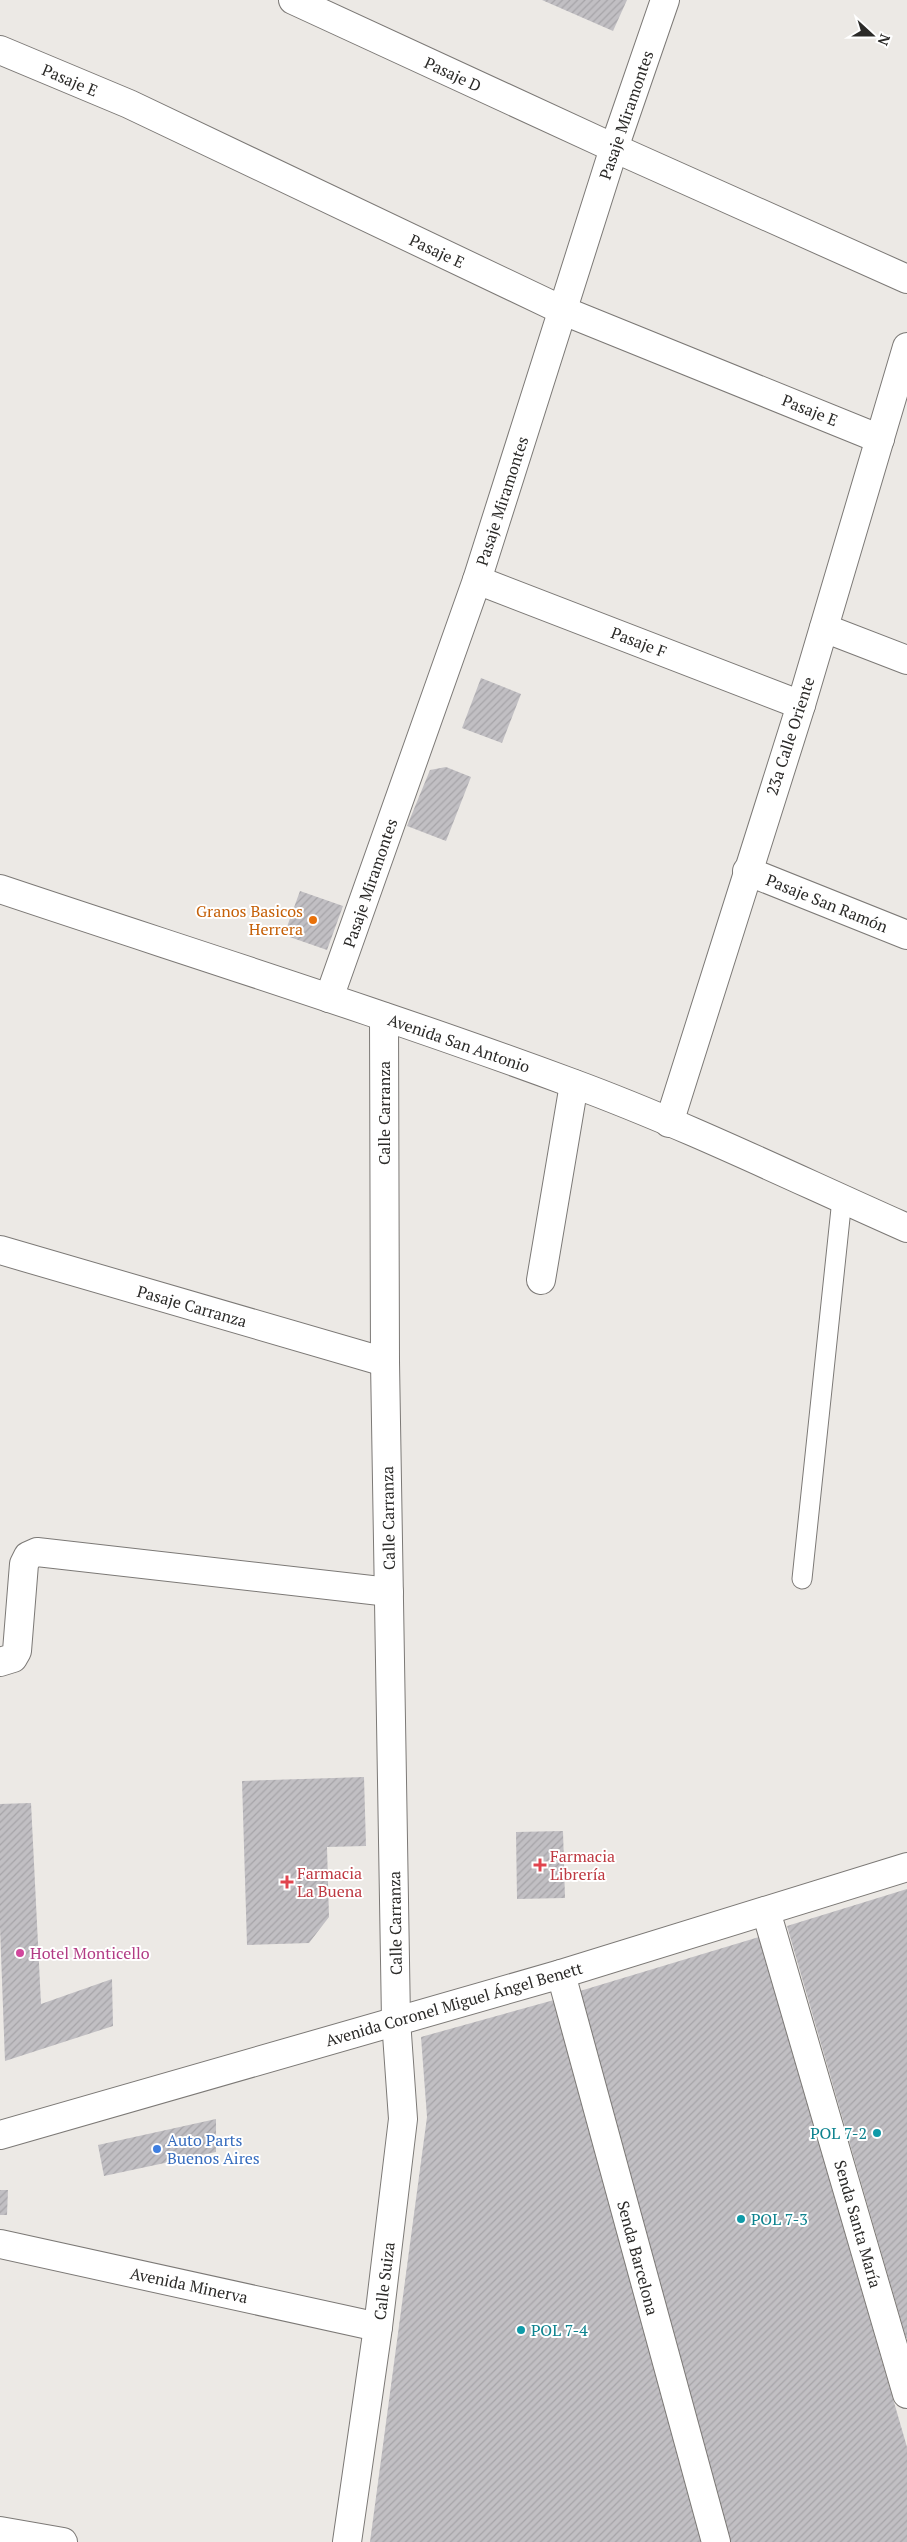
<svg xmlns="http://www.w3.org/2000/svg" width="907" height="2542" font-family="'PT Serif',serif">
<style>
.building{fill:url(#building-hatch)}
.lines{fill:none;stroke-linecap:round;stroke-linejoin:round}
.lane-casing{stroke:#7c7976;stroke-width:21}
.street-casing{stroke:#7c7976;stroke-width:30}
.secondary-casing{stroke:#7c7976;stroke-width:30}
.lane{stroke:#fff;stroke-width:19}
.street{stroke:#fff;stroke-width:28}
.secondary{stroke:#fff;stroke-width:28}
.food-dot{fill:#e8710a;stroke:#fff;stroke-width:2}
.health-dot{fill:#e0444e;stroke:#fff;stroke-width:2}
.hotel-dot{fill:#d1479c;stroke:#fff;stroke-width:2}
.culture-dot{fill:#0f9aa8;stroke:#fff;stroke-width:2}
.shop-dot{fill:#3f7fe0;stroke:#fff;stroke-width:2}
.labels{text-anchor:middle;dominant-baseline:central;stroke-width:4;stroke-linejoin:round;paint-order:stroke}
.street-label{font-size:16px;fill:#2b2a28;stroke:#fff}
.food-label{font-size:16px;fill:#c56008;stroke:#fff;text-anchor:end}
.health-label{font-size:16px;fill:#be3a42;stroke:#fff;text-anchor:start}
.hotel-label{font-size:16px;fill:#b23c85;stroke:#fff;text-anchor:start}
.culture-label{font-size:16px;fill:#0d838f;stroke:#fff;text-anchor:start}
.shop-label{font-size:16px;fill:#366cbe;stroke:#fff;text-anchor:start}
</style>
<defs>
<pattern id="building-hatch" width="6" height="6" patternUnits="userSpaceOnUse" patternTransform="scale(1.25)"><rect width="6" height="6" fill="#c1bfc3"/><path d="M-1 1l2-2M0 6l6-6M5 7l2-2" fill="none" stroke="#a6a4a8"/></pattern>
</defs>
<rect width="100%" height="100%" fill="#ece9e5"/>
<!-- building -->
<g class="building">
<path d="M542,0H627L613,31Z"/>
<path d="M481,678L521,694L502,743L462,728Z"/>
<path d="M446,767L471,777L446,841L407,826L430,770Z"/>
<path d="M300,891L343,906L327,950L284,935Z"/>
<path d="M364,1777L366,1846L327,1847L329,1917L309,1943L247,1945L242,1781Z"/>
<path d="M31,1803L41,2004L112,1979L113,2026L5,2061L0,1927V1804Z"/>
<path d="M563,1831L565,1898L517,1899L516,1832Z"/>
<path d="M907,1889V2338H906L787,1926Z"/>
<path d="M759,1937L907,2447V2542H730L580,1991Z"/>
<path d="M554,2000L703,2542H370L427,2117L421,2037Z"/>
<path d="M216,2119V2152L104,2176L98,2145Z"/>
<path d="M0,2190H8L7,2215H0Z"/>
</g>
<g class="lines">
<!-- lane casing -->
<g class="lane-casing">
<path id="lane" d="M802,1579L842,1199"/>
</g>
<!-- street casing -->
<g class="street-casing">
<g id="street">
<path d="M293,0L614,148L907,279"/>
<path d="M0,50L129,104L564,311L880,439"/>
<path d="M477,580L801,705"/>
<path d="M824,628L907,660"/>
<path d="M747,871L907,935"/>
<path d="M329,998L477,580L614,148L665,0"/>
<path d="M384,1017L385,1362L396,2020"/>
<path d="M669,1123L801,705L907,347"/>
<path d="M0,1250L385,1362"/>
<path d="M541,1280L574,1084"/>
<path d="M0,1662L13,1658L17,1651L24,1564L28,1556L37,1552L389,1592"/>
<path d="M766,1911L907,2394"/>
<path d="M561,1974L716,2542"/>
<path d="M0,2244L378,2327"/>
<path d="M0,2531L63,2542"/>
</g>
</g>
<!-- secondary casing -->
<g class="secondary-casing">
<g id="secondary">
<path d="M0,889C191,953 383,1013 572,1083C686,1125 796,1179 907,1228"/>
<path d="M0,2135L561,1974L907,1867"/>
<path d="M347,2542L378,2327L403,2119L396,2020"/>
</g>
</g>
<!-- lane -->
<use href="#lane" class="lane"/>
<!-- street -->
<use href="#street" class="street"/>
<!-- secondary -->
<use href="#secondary" class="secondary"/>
</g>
<!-- markers -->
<circle class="food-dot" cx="313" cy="920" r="5"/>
<g class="health-dot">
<path d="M537.5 1857.5h5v5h5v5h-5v5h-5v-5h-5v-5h5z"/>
<path d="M284.5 1874.5h5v5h5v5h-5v5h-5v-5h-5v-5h5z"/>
</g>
<circle class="hotel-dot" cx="20" cy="1953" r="5"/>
<g class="culture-dot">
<circle cx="877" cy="2133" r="5"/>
<circle cx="741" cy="2219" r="5"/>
<circle cx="521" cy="2330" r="5"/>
</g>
<circle class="shop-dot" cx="157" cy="2149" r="5"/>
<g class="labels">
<!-- street labels -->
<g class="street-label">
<text transform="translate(453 74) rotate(25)">Pasaje D</text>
<text transform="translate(70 80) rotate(23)">Pasaje E</text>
<text transform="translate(626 115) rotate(-71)">Pasaje Miramontes</text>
<text transform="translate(437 251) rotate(25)">Pasaje E</text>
<text transform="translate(810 410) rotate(22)">Pasaje E</text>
<text transform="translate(502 501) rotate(-72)">Pasaje Miramontes</text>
<text transform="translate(639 642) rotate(21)">Pasaje F</text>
<text transform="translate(790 736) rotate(-72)">23a Calle Oriente</text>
<text transform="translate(370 883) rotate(-71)">Pasaje Miramontes</text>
<text transform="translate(827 903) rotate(22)">Pasaje San Ramón</text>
<text transform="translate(459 1043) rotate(19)">Avenida San Antonio</text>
<text transform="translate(384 1113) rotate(-90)">Calle Carranza</text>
<text transform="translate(192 1306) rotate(16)">Pasaje Carranza</text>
<text transform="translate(388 1518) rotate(-91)">Calle Carranza</text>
<text transform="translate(395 1923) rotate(-91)">Calle Carranza</text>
<text transform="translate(454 2004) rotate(-16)">Avenida Coronel Miguel Ángel Benett</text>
<text transform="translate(858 2224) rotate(74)">Senda Santa María</text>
<text transform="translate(638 2258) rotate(75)">Senda Barcelona</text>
<text transform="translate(384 2281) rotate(-83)">Calle Suiza</text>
<text transform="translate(189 2285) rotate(12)">Avenida Minerva</text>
</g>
<!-- food labels -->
<g class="food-label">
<text x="303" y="911">Granos Basicos<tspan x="303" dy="18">Herrera</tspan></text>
</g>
<!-- health labels -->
<g class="health-label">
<text x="550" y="1856">Farmacia<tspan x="550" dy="18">Librería</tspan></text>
<text x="297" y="1873">Farmacia<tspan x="297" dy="18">La Buena</tspan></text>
</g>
<!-- hotel labels -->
<g class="hotel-label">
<text x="30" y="1953">Hotel Monticello</text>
</g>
<!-- culture labels -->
<g class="culture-label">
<text x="867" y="2133" text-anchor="end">POL 7-2</text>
<text x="751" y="2219">POL 7-3</text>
<text x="531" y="2330">POL 7-4</text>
</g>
<!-- shop labels -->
<g class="shop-label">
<text x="167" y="2140">Auto Parts<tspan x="167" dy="18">Buenos Aires</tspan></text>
</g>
</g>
<!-- north arrow -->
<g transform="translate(872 35) rotate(111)" stroke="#ffffff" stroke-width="4" paint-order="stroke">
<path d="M0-4L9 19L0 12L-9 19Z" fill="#2b2a28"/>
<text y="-8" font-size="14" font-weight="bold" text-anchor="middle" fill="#2b2a28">N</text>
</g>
</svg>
